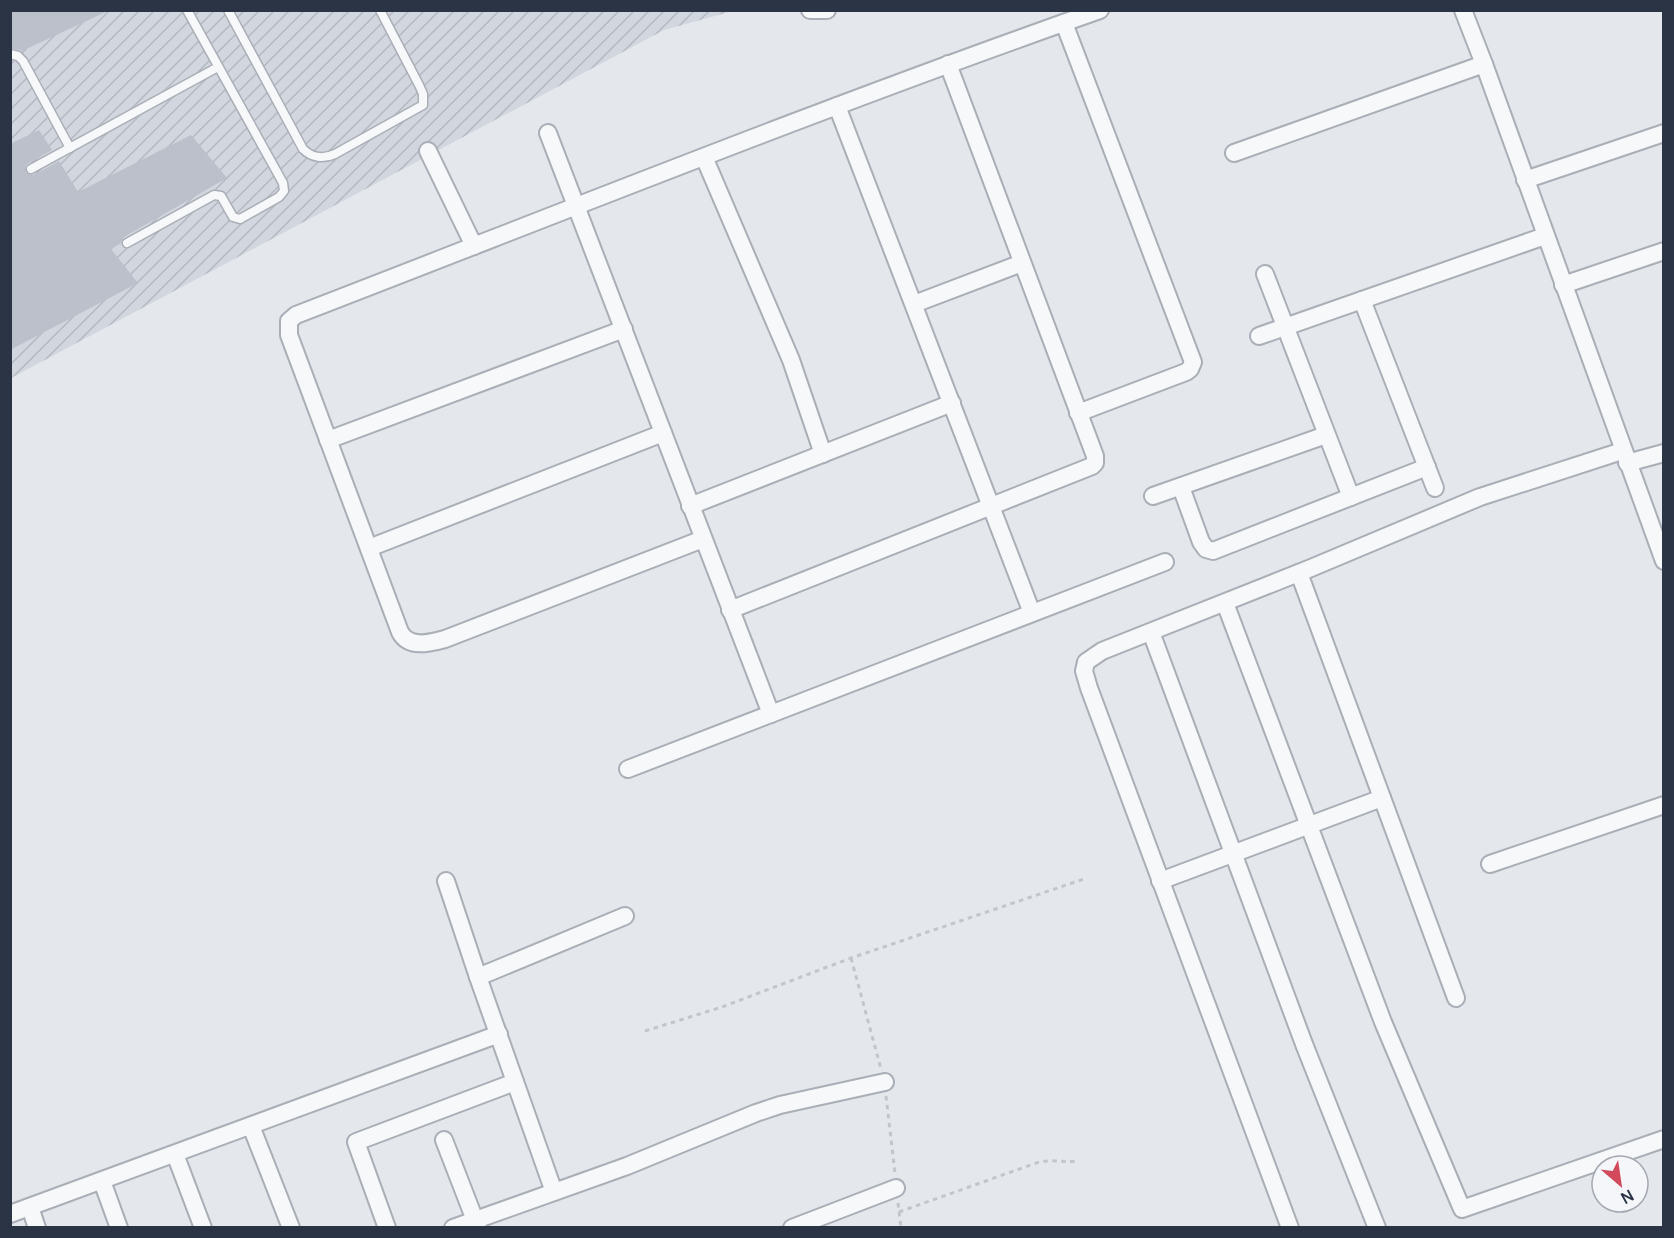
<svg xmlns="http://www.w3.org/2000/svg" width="1674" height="1238" font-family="Manrope,sans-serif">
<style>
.industrial{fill:url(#industrial-furrows)}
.building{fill:#bbc0ca}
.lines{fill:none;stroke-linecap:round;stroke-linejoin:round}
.lane-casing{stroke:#a9aeb7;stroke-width:11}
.street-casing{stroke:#a9aeb7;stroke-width:20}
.path{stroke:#c2c5cb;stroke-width:3;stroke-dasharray:4.5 4.5;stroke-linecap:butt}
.lane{stroke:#f7f8fa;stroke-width:8}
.street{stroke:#f7f8fa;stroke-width:16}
</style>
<defs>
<pattern id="industrial-furrows" width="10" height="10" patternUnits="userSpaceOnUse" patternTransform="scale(1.5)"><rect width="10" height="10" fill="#d2d6de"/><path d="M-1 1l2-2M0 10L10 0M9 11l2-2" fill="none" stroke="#b4b8c0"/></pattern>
</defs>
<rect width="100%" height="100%" fill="#e4e7ec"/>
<!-- industrial -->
<path class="industrial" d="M11,11L732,10L733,11L664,30L11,378Z"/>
<!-- building -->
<g class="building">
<path d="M10,10H110L22,51L10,48Z"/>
<path d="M39,130L52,150L27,164L25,168L26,173L34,175L59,161L78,192L191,135L227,178L124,237L121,243L111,249L138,283L10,350V144Z"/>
</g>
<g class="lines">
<!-- lane casing -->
<g class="lane-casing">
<g id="lane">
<path d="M228,10L303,149C312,158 324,159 335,154L423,105V94L419,85L380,10"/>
<path d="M10,54L18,56L23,61L70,148"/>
<path d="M31,169L218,67"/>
<path d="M127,243L214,195L221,196L233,217L240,219L279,197L284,191L283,183L187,10"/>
</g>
</g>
<!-- street casing -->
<g class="street-casing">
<g id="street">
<path d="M810,10H827"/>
<path d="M1463,10L1484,64L1664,561"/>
<path d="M1064,23L1193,362L1190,369L1186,372L1078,413"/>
<path d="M837,106L1032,613"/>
<path d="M548,133L771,714"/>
<path d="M428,151L474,246"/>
<path d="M1234,153L1484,64"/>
<path d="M704,157L791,360L823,454"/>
<path d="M1525,180L1664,133"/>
<path d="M1265,274L1351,497"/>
<path d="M1563,285L1664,251"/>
<path d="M1362,300L1435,488"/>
<path d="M914,304L1022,263"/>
<path d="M1259,336L1545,236"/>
<path d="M328,440L624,329"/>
<path d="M1627,463L1664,453"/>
<path d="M1181,487L1201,542L1206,549L1213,551L1427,467"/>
<path d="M1153,496L1326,435"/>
<path d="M690,506L952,403"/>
<path d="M703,539L445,639C430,643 409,649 400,632L289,335V321L296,315C563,212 829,105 1100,10"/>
<path d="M369,548L663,433"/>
<path d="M1299,573L1456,998"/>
<path d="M1225,603L1383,1022L1462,1209L1664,1139"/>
<path d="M730,610L1092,466L1095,463V456L948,64"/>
<path d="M1151,632L1304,1044L1377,1228"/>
<path d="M628,769L1165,562"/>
<path d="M1490,864L1664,805"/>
<path d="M446,881L478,977L554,1192"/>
<path d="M1160,881L1382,798"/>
<path d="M478,977L625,916"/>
<path d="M251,1126L291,1228"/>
<path d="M444,1140L478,1228"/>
<path d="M175,1154L203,1228"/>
<path d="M102,1181L119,1228"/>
<path d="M30,1207L37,1228"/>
<path d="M10,1214L499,1034"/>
<path d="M387,1228L356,1142L515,1082"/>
<path d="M453,1228L627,1166L756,1113L780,1105L885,1082"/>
<path d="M792,1228L896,1188"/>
<path d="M1290,1228L1089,688L1084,671L1086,662L1102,651L1311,568L1480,497L1622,451"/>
</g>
</g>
<!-- path -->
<g class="path">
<path d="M851,958L881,1069"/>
<path d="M645,1031L722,1007L851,958L1084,879"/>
<path d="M886,1096L895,1173"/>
<path d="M898,1203L901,1228"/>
<path d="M899,1212L1039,1162C1056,1159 1063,1163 1077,1161"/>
</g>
<!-- lane -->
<use href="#lane" class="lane"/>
<!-- street -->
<use href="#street" class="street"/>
</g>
<!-- border -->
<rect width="1674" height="1238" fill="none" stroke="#2b3445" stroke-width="24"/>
<!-- north arrow -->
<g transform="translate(1620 1184) rotate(151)"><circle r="28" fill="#f4f6f9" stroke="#a4a8b1" stroke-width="1.5"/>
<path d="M0-4.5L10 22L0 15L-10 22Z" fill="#d1495b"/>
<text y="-9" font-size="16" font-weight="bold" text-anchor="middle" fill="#2b3445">N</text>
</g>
</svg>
